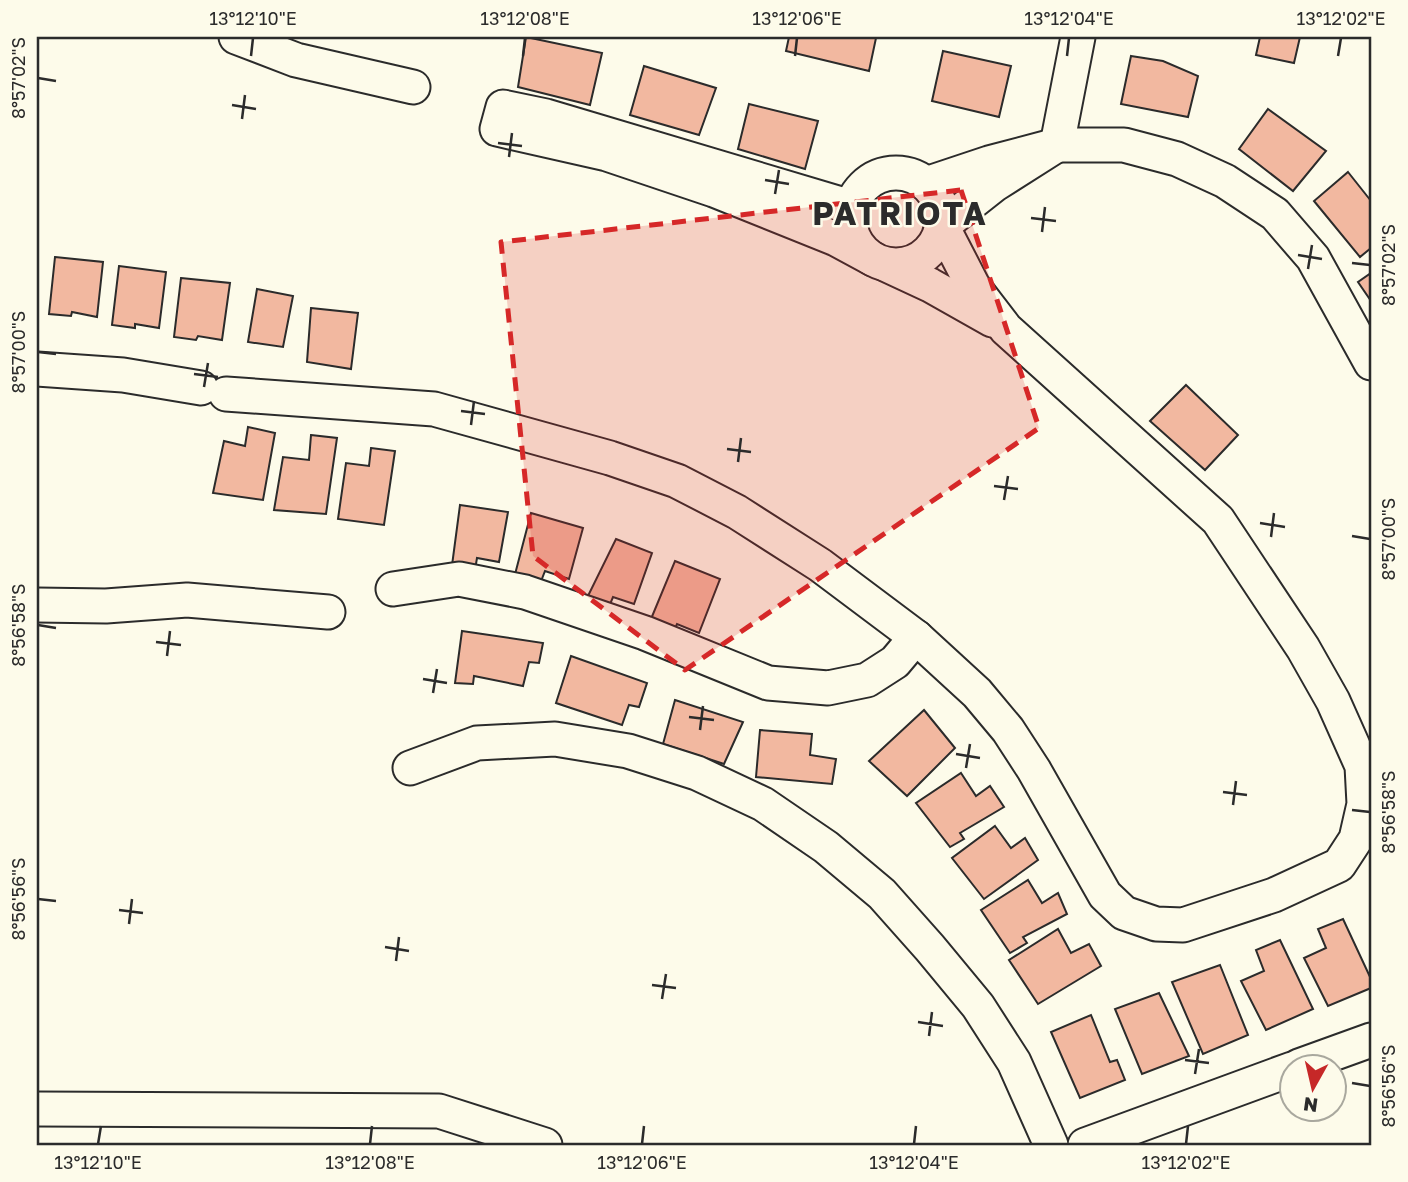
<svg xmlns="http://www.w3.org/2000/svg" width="1408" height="1182" font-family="'Golos Text',sans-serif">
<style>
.building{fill:#f2b8a0;stroke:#2b2b2b;stroke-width:2}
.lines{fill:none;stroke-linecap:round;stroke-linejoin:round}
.minor-casing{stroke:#2b2b2b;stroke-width:37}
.minor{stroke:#fdfbea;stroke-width:33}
.marked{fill:#d62828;fill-opacity:0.2;stroke:#d62828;stroke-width:5;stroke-dasharray:14 9;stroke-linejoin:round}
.ticks{fill:none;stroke:#2b2b2b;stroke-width:2.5}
.labels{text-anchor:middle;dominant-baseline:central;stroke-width:5;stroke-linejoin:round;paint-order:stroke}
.district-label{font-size:32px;font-weight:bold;letter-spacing:2px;fill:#2b2b2b;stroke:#fdfbea}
.neatline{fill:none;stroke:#2b2b2b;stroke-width:2.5}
.ticks-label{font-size:18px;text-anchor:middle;fill:#2b2b2b}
</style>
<rect width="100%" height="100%" fill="#fdfbea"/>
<!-- building -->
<g class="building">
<path d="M526,37L602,53L590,105L518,87Z"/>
<path d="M789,37H871L876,38L869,71L786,51Z"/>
<path d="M1260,37H1300L1294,63L1256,55Z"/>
<path d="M943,51L1011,66L999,117L932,101Z"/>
<path d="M1131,56L1163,61L1198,76L1188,117L1121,104Z"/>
<path d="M644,66L716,88L699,135L630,115Z"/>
<path d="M749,104L818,121L805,169L738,149Z"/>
<path d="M1268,109L1326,151L1293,191L1239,149Z"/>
<path d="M1348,172L1371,201V248L1360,257L1314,201Z"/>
<path d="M55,257L103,262L97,317L72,312L71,316L49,314Z"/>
<path d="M119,266L166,272L159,328L135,324V328L112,325Z"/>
<path d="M1371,273V301L1358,282Z"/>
<path d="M181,278L230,283L222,340L198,336L196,340L174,337Z"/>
<path d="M257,289L293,296L283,347L248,342Z"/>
<path d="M311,308L358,313L351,369L307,362Z"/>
<path d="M1186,385L1238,435L1205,470L1150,421Z"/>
<path d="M248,427L275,433L263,500L213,493L224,441L245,446Z"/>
<path d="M311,435L337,438L326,514L274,510L283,457L309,460Z"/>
<path d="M371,448L395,451L384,525L338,519L346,463L369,466Z"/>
<path d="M460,505L508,512L499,562L477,558L474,576L451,573Z"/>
<path d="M531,513L583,528L569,579L545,571L538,589L513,582Z"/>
<path d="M616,539L652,553L634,604L613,597L606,614L584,604Z"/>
<path d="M675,561L720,579L699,633L677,624L670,640L646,631Z"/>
<path d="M462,631L543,643L539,663L529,662L523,686L474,676L473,684L455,683Z"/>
<path d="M571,656L647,683L639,707L629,705L622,725L556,703Z"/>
<path d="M675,700L743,722L724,764L663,744Z"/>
<path d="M924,710L955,748L907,796L869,761Z"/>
<path d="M760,730L812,734L810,755L836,759L832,784L756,777Z"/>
<path d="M961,773L976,796L990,786L1004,807L960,833L964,839L950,847L916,803Z"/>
<path d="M995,826L1011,848L1025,838L1038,860L984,899L952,858Z"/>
<path d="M1028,880L1042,903L1058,893L1067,914L1023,937L1027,943L1010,953L981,910Z"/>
<path d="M1343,919L1371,979V988L1328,1006L1304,958L1326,948L1318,929Z"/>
<path d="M1058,929L1071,953L1089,944L1101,966L1038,1004L1009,960Z"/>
<path d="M1280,940L1313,1009L1266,1030L1241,981L1264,971L1256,950Z"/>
<path d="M1220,965L1248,1035L1203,1054L1172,982Z"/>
<path d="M1159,993L1189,1056L1142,1074L1115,1009Z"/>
<path d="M1091,1015L1110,1062L1117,1060L1125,1080L1080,1098L1051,1032Z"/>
</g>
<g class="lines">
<!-- minor casing -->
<g class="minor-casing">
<g id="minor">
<path d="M236,37L296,60L413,87"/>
<circle cx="896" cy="219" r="46"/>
<path d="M926,184L989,163L1057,145H1124L1177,159L1225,181L1275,214L1313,258L1371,363"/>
<path d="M851,207L546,116L503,107L497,129L607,154L714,190L836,239L873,259"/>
<path d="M942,226L994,185L1057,145L1078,37"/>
<path d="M887,265L930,285L992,320"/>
<path d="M37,369L123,375L201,388"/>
<path d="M226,394L434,409L610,458L677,481L737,512L820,565L916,637L977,693L1008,730L1034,770L1105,895L1124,913L1156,924L1183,925L1274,895L1339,865L1356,839L1364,804L1362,766L1333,701L1303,648L1218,520L1006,329L973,286L942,226"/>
<path d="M393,589L459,579L525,592L645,633L768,683L828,688L867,680L895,662L916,637"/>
<path d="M37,605L106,606L187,600L328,612"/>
<path d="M410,768L477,743L555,739L628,751L697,773L763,804L826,847L882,894L930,948L978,1006L1014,1062L1051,1145"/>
<path d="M1299,1066L1371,1040"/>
<path d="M37,1109L439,1111L545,1145"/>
<path d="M1085,1145L1292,1069"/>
</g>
</g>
<!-- minor -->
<use href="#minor" class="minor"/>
</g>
<!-- marked area -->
<path class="marked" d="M961,190L1039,428L685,670L533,556L501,242Z"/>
<!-- ticks -->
<path class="ticks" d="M251,56L253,38M523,56L525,38M795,56L797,38M1067,56L1069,38M1338,56L1341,38M38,78L56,81M232,105L256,109M242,119L245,95M498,143L522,146M509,157L512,133M765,180L789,184M775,194L779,170M1031,218L1056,221M1042,232L1045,207M1298,255L1322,259M1352,263L1370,265M1308,269L1312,245M38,352L56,354M194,374L218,377M204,387L208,363M461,411L485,414M471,425L474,401M727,449L751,452M738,462L741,438M994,486L1018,489M1004,500L1008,476M1260,523L1285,527M1352,536L1370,539M1271,537L1274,513M38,625L56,628M156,642L181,645M167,656L170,631M423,679L447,683M433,693L437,669M689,717L714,720M700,730L703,706M956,754L980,758M966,768L970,744M1223,792L1247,795M1233,805L1236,781M1352,810L1370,812M38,899L56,901M119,910L143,913M129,924L132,899M385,947L409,951M396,961L399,937M652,985L676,988M662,999L666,974M918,1022L943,1026M929,1036L932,1012M1185,1060L1209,1063M1195,1074L1199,1049M1352,1083L1370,1086M98,1144L101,1126M370,1144L372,1126M642,1144L644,1126M914,1144L916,1126M1186,1144L1188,1126"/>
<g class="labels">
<!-- district labels -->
<g class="district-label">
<text x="900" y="213">PATRIOTA</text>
</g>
</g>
<!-- border -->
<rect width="1408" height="1182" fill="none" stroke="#fdfbea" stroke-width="77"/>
<!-- north arrow -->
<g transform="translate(1313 1088) rotate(188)"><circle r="33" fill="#fdfbea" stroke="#a9a89e" stroke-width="2"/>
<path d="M0-5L12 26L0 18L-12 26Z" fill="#c62828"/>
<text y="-10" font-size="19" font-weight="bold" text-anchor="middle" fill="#2b2b2b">N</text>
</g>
<rect x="38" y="38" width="1332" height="1106" class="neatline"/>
<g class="ticks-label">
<text x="253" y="25">13°12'10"E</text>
<text x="525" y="25">13°12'08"E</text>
<text x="797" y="25">13°12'06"E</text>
<text x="1069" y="25">13°12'04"E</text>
<text x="1341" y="25">13°12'02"E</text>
<text transform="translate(19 78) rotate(-90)" y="6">8°57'02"S</text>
<text transform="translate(1389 265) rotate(-90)" y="6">8°57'02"S</text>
<text transform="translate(19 352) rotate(-90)" y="6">8°57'00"S</text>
<text transform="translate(1389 539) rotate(-90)" y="6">8°57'00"S</text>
<text transform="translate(19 625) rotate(-90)" y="6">8°56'58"S</text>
<text transform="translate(1389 812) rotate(-90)" y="6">8°56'58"S</text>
<text transform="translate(19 899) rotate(-90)" y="6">8°56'56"S</text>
<text transform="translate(1389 1086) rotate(-90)" y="6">8°56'56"S</text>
<text x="98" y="1169">13°12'10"E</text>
<text x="370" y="1169">13°12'08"E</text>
<text x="642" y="1169">13°12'06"E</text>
<text x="914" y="1169">13°12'04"E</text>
<text x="1186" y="1169">13°12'02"E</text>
</g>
</svg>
